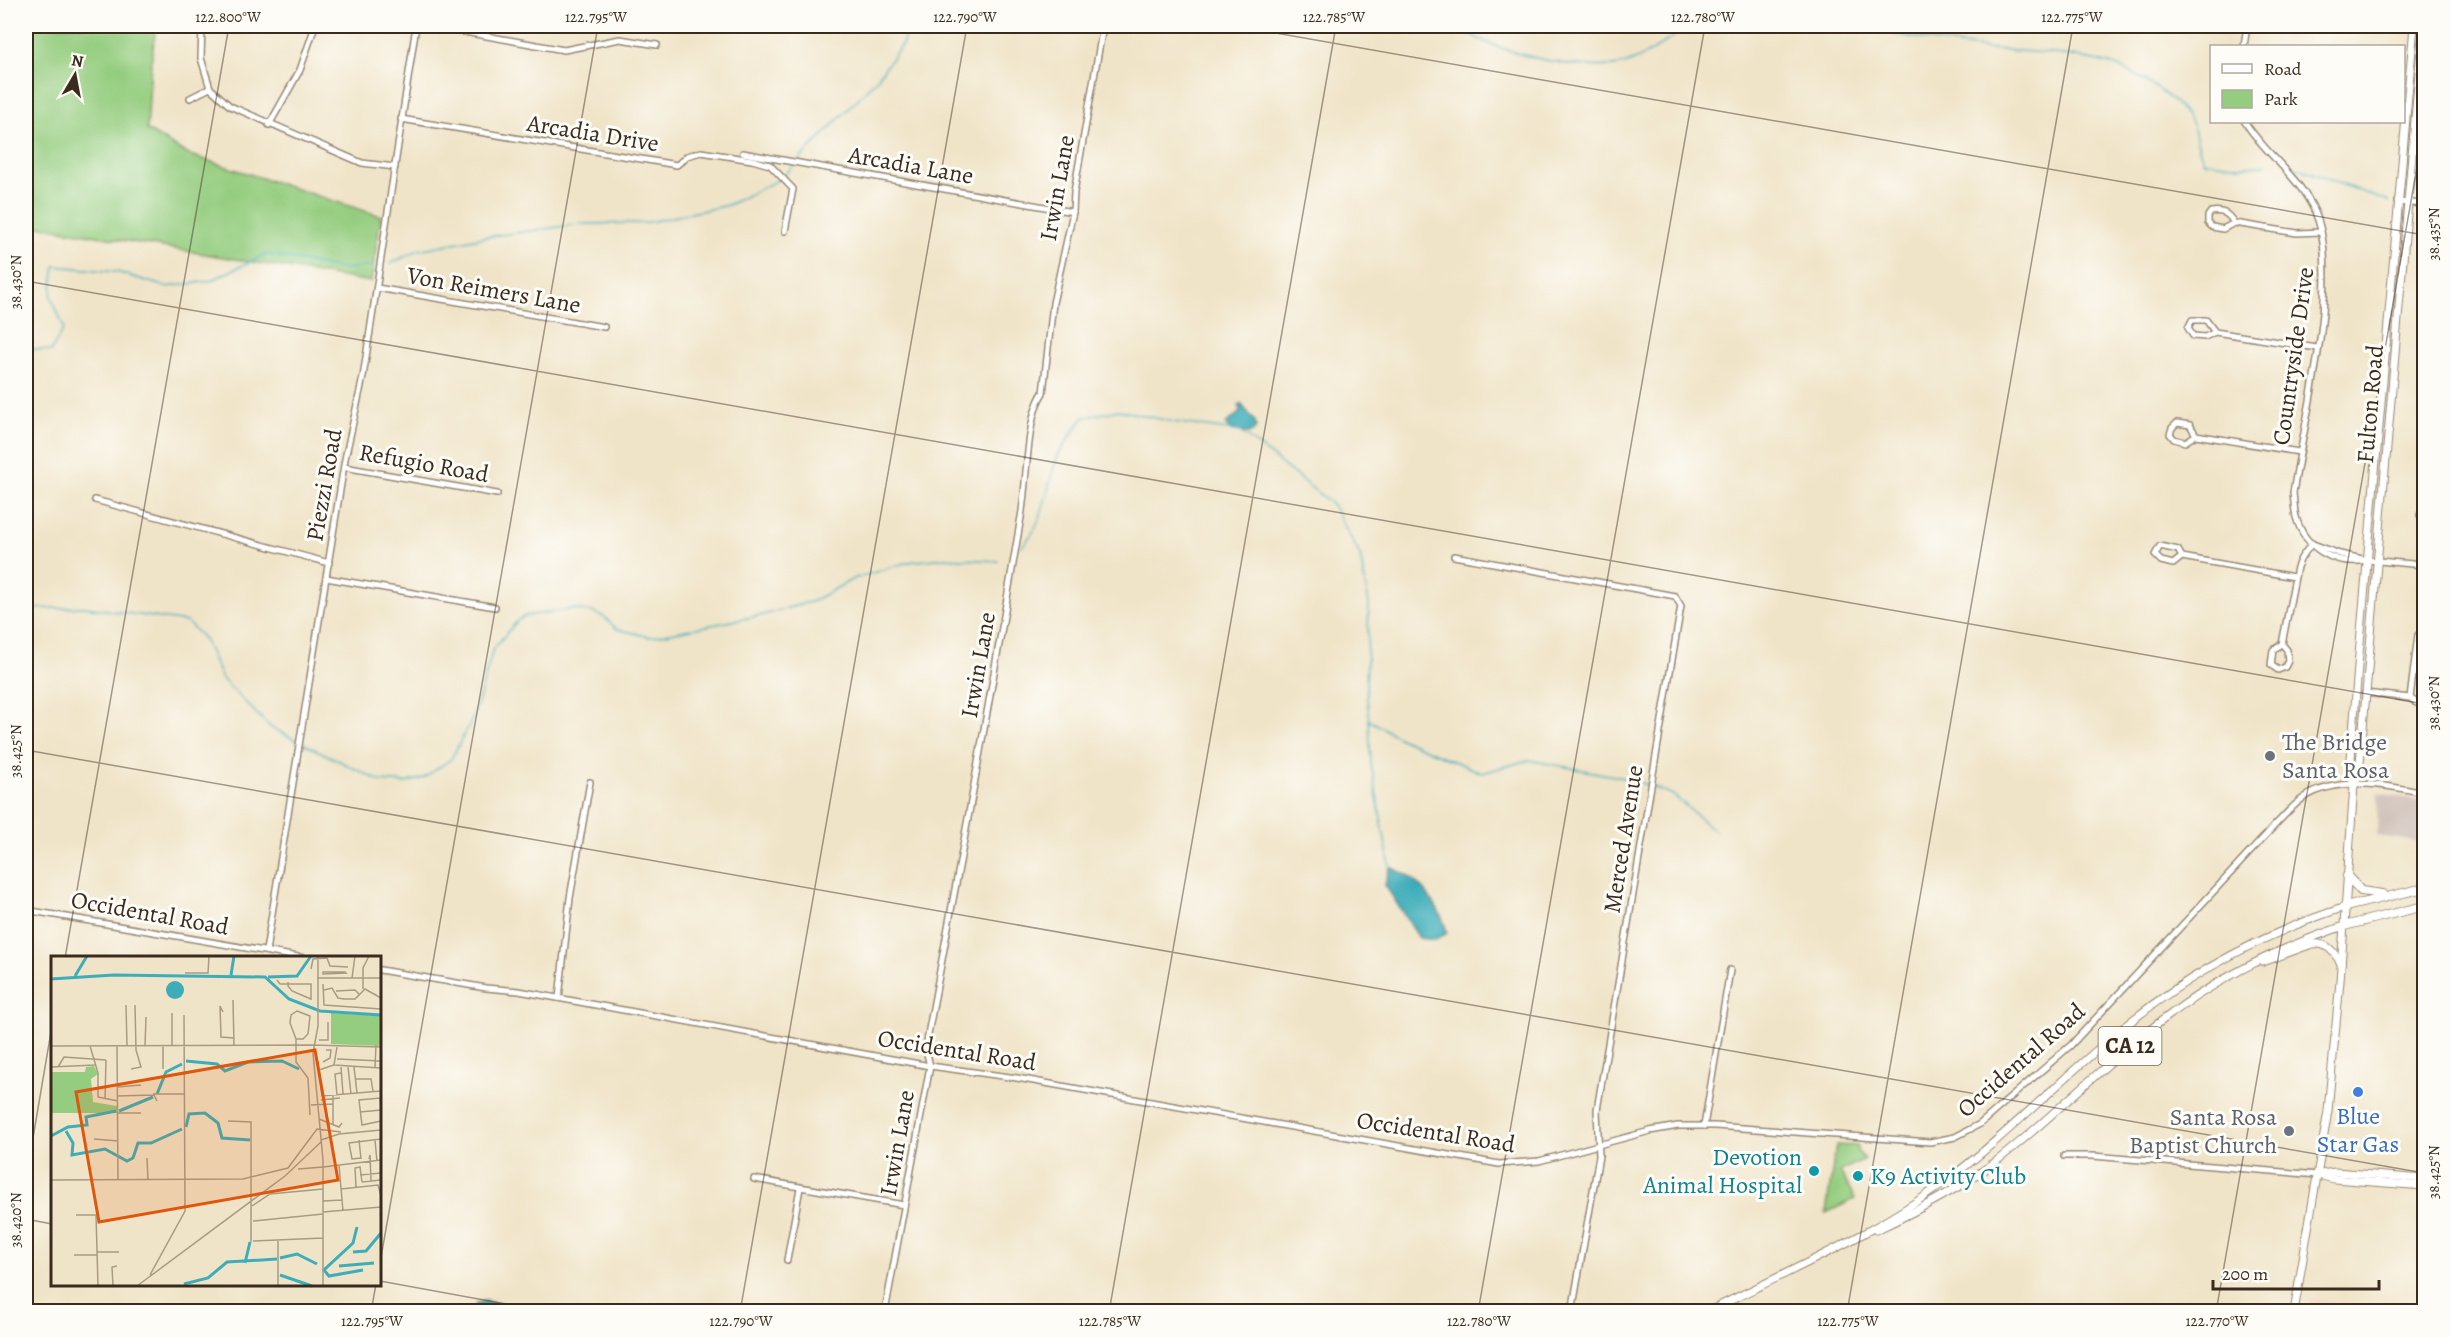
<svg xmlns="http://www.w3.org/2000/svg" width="2450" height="1337" font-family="Alegreya,serif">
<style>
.built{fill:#f2d5be}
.industrial{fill:#cfc1ba}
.green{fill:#95cd80;stroke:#687c4f;stroke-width:1.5}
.water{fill:#3dadb9;stroke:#3c6c6c;stroke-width:1.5}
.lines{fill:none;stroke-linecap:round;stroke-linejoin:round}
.stream{stroke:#3dadb9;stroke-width:1.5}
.minor-casing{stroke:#968773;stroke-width:8}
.major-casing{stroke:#968773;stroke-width:9}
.highway-casing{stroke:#968773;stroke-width:10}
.minor{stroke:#fff;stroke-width:5}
.major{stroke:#fff;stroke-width:7}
.highway{stroke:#fff;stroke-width:8}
.ticks{fill:none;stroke:#3b2a1e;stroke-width:1.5;stroke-opacity:0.45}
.worship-dot{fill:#6b7280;stroke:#fdfcf7;stroke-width:2}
.shop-dot{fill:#3f7fe0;stroke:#fdfcf7;stroke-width:2}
.culture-dot{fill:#0f9aa8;stroke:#fdfcf7;stroke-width:2}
.labels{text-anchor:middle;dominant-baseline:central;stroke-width:6;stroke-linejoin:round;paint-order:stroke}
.shield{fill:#fdfcf7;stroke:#75695f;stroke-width:1.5}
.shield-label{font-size:22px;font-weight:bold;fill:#3b2a1e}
.street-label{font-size:24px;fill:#3b2a1e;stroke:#fdfcf7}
.worship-label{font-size:24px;fill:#5b616d;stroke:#fdfcf7;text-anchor:start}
.shop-label{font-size:24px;fill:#366cbe;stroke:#fdfcf7}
.culture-label{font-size:24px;fill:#0d838f;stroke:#fdfcf7;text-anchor:end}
.inset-river{fill:none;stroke:#3dadb9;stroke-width:3}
.inset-road{fill:none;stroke:#a89a84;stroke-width:1.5}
.view{fill:#df570d;fill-opacity:0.15;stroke:#df570d;stroke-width:3}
.inset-edge{fill:none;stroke:#3b2a1e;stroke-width:3}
.neatline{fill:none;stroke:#3b2a1e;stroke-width:2}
.ticks-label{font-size:15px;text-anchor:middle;fill:#3b2a1e}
</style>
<rect width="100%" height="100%" fill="#fdfcf7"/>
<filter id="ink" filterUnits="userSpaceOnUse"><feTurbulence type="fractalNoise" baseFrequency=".0167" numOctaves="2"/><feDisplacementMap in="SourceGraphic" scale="12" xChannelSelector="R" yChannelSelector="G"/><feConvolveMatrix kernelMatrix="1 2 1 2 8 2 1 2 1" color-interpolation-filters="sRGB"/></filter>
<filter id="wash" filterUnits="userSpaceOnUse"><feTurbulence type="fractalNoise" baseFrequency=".008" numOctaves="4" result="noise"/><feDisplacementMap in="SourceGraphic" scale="24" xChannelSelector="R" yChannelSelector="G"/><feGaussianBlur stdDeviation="1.35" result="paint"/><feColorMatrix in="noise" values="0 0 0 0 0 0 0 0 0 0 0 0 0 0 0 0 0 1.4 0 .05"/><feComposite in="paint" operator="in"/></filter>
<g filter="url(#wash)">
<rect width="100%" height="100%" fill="#f0e4c8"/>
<!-- built -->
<path class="built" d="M2310,1298L2345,1304L2398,1311H2308Z"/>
<!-- industrial -->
<path class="industrial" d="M2378,793L2424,801V843L2377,836Z"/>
<!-- green -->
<g class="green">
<path d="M26,26H156L151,63L147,130L187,154L381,216L371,282L26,224Z"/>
<path d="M1836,1145L1857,1146V1151L1865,1159L1840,1171L1855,1199L1826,1213Z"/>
</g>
<!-- water -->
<g class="water">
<path d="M1241,404L1255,421L1256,427L1253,432L1245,433L1228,428L1226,424L1240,412L1239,406Z"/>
<path d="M1390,867C1397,871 1405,873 1411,878C1427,891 1443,913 1447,933L1436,940L1419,938L1385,885Z"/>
<path d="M484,1301L542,1311H474L476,1303Z"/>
</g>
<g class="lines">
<!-- stream -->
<g class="stream">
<path d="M1460,26C1484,52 1590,74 1624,64C1650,55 1666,42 1687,26"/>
<path d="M1847,26C1891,34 1937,42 1982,48C2020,52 2061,52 2099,61C2128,67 2164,90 2184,112C2198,127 2195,145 2204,161L2240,166L2266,165"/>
<path d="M798,161L876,80L903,43L906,26"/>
<path d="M2288,164L2389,202"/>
<path d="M783,176L795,164"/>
<path d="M390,264L418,250L485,237L580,224L645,223L728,205L780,179"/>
<path d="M26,348L51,351L64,328L51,296L55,266L117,272L166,287L210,281L266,254L342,269L374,266"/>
<path d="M1021,547C1044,526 1046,489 1056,461C1062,446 1074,431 1083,418L1118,410L1174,422L1241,432L1333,505L1360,555L1369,604L1366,686L1369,720L1402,739L1482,773L1529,760L1630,779L1647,785"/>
<path d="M26,609L85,607L187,622L204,639L222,679L270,727L380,781L405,783L424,778L451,759L474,716L493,649L518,620L525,616L573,609L592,612L604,617L617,629L650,637L763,615L813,601L853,579L908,562L944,558L998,561"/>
<path d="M1369,720L1371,764L1390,867"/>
<path d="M1653,787L1673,795L1716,832"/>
</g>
</g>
</g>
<g filter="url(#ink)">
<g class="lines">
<!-- minor casing -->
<g class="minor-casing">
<g id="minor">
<path d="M202,26L201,58L210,88L230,106L362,163L395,167"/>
<path d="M431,26L564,50L620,39L657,45"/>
<path d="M2244,46L2247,26"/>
<path d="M190,98L210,88"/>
<path d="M401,119L677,165L687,156L701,152L752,160L770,165L793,189L785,231"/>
<path d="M2245,122C2265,154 2299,176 2315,212C2343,276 2304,421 2293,493C2294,500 2294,509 2296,517C2305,549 2335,566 2367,560"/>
<path d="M269,125L300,70L315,26"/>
<path d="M743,153L1073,212"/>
<path d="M2397,202L2424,204"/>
<path d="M2234,223L2223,229L2212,227L2208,223V216L2211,212C2222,210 2228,213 2234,223L2297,233L2321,232"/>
<path d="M377,288L604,327"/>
<path d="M2215,332L2205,337L2193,336L2188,328L2192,320H2206L2215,332L2317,348"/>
<path d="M2196,435L2185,442L2174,439L2170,434L2172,428L2177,423L2190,425L2196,435L2299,452"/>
<path d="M344,467L497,494"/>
<path d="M95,500L329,563"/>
<path d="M2420,515H2424"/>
<path d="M2313,544L2340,554L2367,560L2424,565"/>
<path d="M1454,556L1675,596L1681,606L1597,1110L1599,1156L1572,1312"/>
<path d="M2182,557L2173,564L2161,561L2155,555L2160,546L2178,550L2182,557L2294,577"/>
<path d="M326,578L495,607"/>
<path d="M2282,644L2287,650L2288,661L2285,667L2278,670L2271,665L2273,650L2282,644L2297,567L2301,558L2312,543"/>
<path d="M2365,693L2410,698L2424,708"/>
<path d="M2410,698L2418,635"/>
<path d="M2421,752L2424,745"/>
<path d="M26,910L304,958"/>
<path d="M266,951L345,459L363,377L416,26"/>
<path d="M380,970L486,988L519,991L930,1066L1017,1078L1499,1164L1539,1161L1650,1131L1678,1126H1715L1930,1142L1955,1137L1980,1124L2071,1045L2277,823C2286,814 2294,804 2305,797C2339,776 2387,785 2424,793"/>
<path d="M559,998L570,898L590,782"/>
<path d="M1704,1126L1730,970"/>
<path d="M2064,1156H2093L2318,1175"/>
<path d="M754,1179L904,1205"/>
<path d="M787,1260L800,1188"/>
<path d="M885,1312L930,1066L926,1050L929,1029C961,859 992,688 1021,517C1027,485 1026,416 1043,393L1053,303L1073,212L1074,192L1103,26"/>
</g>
</g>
<!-- major casing -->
<g class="major-casing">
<g id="major">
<path d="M2354,785L2359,775L2423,26"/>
<path d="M2263,962L2312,944C2327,942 2333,951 2341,963"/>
<path d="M2321,1174L2335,1172L2424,1179"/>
<path d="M2318,1175L2334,1179L2424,1186"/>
<path d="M1876,1230C1917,1211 1957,1190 1994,1163C2055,1116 2108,1059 2171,1014C2223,975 2282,947 2344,926"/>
<path d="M1707,1312C1786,1272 1870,1237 1942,1184C2010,1134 2068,1071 2134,1019C2197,969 2269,932 2345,907"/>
<path d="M2294,1312L2328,1111L2340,981L2354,785L2350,772L2358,666L2414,26"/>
</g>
</g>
<!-- highway casing -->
<g class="highway-casing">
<g id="highway">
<path d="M2347,876L2361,891L2382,894"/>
<path d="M2345,907L2424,888"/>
<path d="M2344,926L2424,906"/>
</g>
</g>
<!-- minor -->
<use href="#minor" class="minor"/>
<!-- major -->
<use href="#major" class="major"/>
<!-- highway -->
<use href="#highway" class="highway"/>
</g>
</g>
<!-- ticks -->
<path class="ticks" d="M1236,26L2424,235M26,281L2424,704M26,750L2424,1173M65,958L229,26M26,1179L52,1026M26,1219L52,1224M380,1263L598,26M380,1281L550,1312M371,1312L376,1284M740,1312L967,26M1109,1312L1336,26M1478,1312L1705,26M1847,1312L2073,26M2216,1312L2424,127"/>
<!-- markers -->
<g class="worship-dot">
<circle cx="2270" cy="756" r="6"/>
<circle cx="2289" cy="1131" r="6"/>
</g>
<circle class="shop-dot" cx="2358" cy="1092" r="6"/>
<g class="culture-dot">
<circle cx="1814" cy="1171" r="6"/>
<circle cx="1858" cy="1176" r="6"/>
</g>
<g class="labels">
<!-- shield labels -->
<rect class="shield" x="2098.5" y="1027" width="63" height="38" rx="4.5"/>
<g class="shield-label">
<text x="2130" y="1046">CA 12</text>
</g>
<!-- street labels -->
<g class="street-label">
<text transform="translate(593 133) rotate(9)">Arcadia Drive</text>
<text transform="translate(911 165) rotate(10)">Arcadia Lane</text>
<text transform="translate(1057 188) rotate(-80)">Irwin Lane</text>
<text transform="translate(494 290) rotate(10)">Von Reimers Lane</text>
<text transform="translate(2293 356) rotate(-82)">Countryside Drive</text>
<text transform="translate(2370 404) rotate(-85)">Fulton Road</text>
<text transform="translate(424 463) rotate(10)">Refugio Road</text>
<text transform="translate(324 485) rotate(-80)">Piezzi Road</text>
<text transform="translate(978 665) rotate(-80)">Irwin Lane</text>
<text transform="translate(1623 839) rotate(-81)">Merced Avenue</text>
<text transform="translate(150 913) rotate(10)">Occidental Road</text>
<text transform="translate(957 1050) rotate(9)">Occidental Road</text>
<text transform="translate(2021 1060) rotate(-41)">Occidental Road</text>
<text transform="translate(1436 1132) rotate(9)">Occidental Road</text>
<text transform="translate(897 1143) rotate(-80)">Irwin Lane</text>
</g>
<!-- worship labels -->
<g class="worship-label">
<text x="2282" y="742">The Bridge<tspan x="2282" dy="28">Santa Rosa</tspan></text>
<text x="2277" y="1117" text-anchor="end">Santa Rosa<tspan x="2277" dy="28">Baptist Church</tspan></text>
</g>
<!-- shop labels -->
<g class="shop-label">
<text x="2358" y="1116">Blue<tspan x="2358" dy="28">Star Gas</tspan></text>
</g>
<!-- culture labels -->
<g class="culture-label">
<text x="1802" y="1157">Devotion<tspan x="1802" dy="28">Animal Hospital</tspan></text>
<text x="1870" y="1176" text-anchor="start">K9 Activity Club</text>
</g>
</g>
<!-- overview -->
<g transform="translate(51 956)">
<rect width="330" height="330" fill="#f0e4c8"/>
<path d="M280,57L330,60V90L280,88ZM43,110L47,118L40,123L42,146L66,150V157H0V116H34L35,111Z" fill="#95cd80"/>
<path d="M115 34a9 9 0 1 1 18 0a9 9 0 1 1-18 0Z" fill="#3dadb9"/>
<path class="inset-river" d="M180,19L183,0M24,20L36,0M217,21L246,20L260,0M0,23L63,19L214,21L238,43L269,55L330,59M135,105L166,108L174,115L197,106L231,105L248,113M106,138L115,116L131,108M68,155L102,141M135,171L138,158L154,157L167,167L171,182L199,184M15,175L22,187L21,199L54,193L76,205L82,202L87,187H100L131,173M0,180L17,171L36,169L35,161L65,155M306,271L302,287L273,314L278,320L312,314M302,296L315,295L330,277M229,302L246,298L266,308M194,307L199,286M288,310L323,307M229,319L261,330M133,328L157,322L176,306L226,303"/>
<path class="inset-road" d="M267,0V70L262,97L272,204V330M276,2L279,10L297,11M260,13L262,3L276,2M272,16H294L295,17L272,18ZM134,17H157L158,0M266,22H330M301,22L304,0M226,24L229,28H260V43L241,35L237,30V26M272,28L273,49L330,53M312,33V12L318,0M273,34L281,32L287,42L293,43H304L314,33L330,42M285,35L304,34L308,38M182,44L183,90M75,49L76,90M246,55L259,60L257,78L252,83H245L239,67L240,59ZM172,56L169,50L170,81L183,82M121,57V90M245,83V106L257,122L259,159M268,84H277V66M261,89L330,91M0,90L261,89M39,90L47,117V141M66,90L67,224M94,90L95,61M286,103L330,105M267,105L271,140L330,135M272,106L279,102L280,94H275M283,109L330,112M0,111L44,109M7,111L13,101L55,104M290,111L292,138M297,111L300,138M303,111L306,137M324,111L325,89M80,113L90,111L85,94L84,49M112,113V90M268,114L283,109L286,91M305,123H320L322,135M66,131L90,129M102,138H134M286,139L284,118L290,117M66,140L103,139L106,145M47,141L67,145M54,143L55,104M270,144L289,142M260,149L282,148M330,152L329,142L308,144L311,169L330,165M309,156L330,154M67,157H90M268,163L288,171L291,167M177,165L200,166V286M282,169V140M43,183L67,185M270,184L288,178L330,174M308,184L310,203M324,184L326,206M96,202L97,224M310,202L301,203L298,187L330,183M318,203L319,199L320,225M288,209L292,255M272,211L330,204M247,213L272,211M309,219L330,217M0,224L192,223L237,212L266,173L290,176M311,226L330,224M305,231L304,212L309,211L311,226M290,233L327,229L330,240M272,245L291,244M201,250L219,238L272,233M272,256L330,251M25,259H45L47,330M202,265L272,258M227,284V330M202,285L272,282M46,296H68M23,299H46M99,319L134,255L133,59M62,330L61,311L66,310M86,330L234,220L270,186"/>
<path class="view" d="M264,94L287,224L48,266L25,136Z"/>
<rect width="330" height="330" class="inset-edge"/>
</g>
<!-- margin -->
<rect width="2450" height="1337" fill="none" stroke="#fdfcf7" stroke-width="66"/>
<!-- legend -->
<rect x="2210" y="45" width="195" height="78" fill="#fdfcf7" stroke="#afa8a0" stroke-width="1.5"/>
<rect x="2222" y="64" width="30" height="9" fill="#ffffff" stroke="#afa8a0" stroke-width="1.5"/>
<text x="2264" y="75" font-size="18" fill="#3b2a1e">Road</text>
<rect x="2222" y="90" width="30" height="18" fill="#95cd80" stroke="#afa8a0" stroke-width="1.5"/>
<text x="2264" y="105" font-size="18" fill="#3b2a1e">Park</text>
<!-- north arrow -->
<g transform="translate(75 75) rotate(10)" stroke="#fdfcf7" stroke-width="4.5" paint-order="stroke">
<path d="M0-4.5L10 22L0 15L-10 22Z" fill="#3b2a1e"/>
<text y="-9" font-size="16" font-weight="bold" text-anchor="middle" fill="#3b2a1e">N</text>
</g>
<!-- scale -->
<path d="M2213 1280v9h166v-9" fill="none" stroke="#3b2a1e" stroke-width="3"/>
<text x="2222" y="1280" font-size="18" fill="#3b2a1e" stroke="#fdfcf7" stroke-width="4.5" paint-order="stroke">200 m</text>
<rect x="33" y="33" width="2384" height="1271" class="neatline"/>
<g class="ticks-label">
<text x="228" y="22">122.800°W</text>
<text x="596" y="22">122.795°W</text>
<text x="965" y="22">122.790°W</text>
<text x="1334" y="22">122.785°W</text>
<text x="1703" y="22">122.780°W</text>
<text x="2072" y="22">122.775°W</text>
<text transform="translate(2434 234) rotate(-90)" y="5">38.435°N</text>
<text transform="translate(16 282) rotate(-90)" y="5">38.430°N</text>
<text transform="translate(2434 703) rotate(-90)" y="5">38.430°N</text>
<text transform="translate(16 751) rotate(-90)" y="5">38.425°N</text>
<text transform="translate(2434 1172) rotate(-90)" y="5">38.425°N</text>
<text transform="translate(16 1220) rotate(-90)" y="5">38.420°N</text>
<text x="372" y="1326">122.795°W</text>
<text x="741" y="1326">122.790°W</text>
<text x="1110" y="1326">122.785°W</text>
<text x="1479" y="1326">122.780°W</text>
<text x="1848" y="1326">122.775°W</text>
<text x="2217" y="1326">122.770°W</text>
</g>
</svg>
